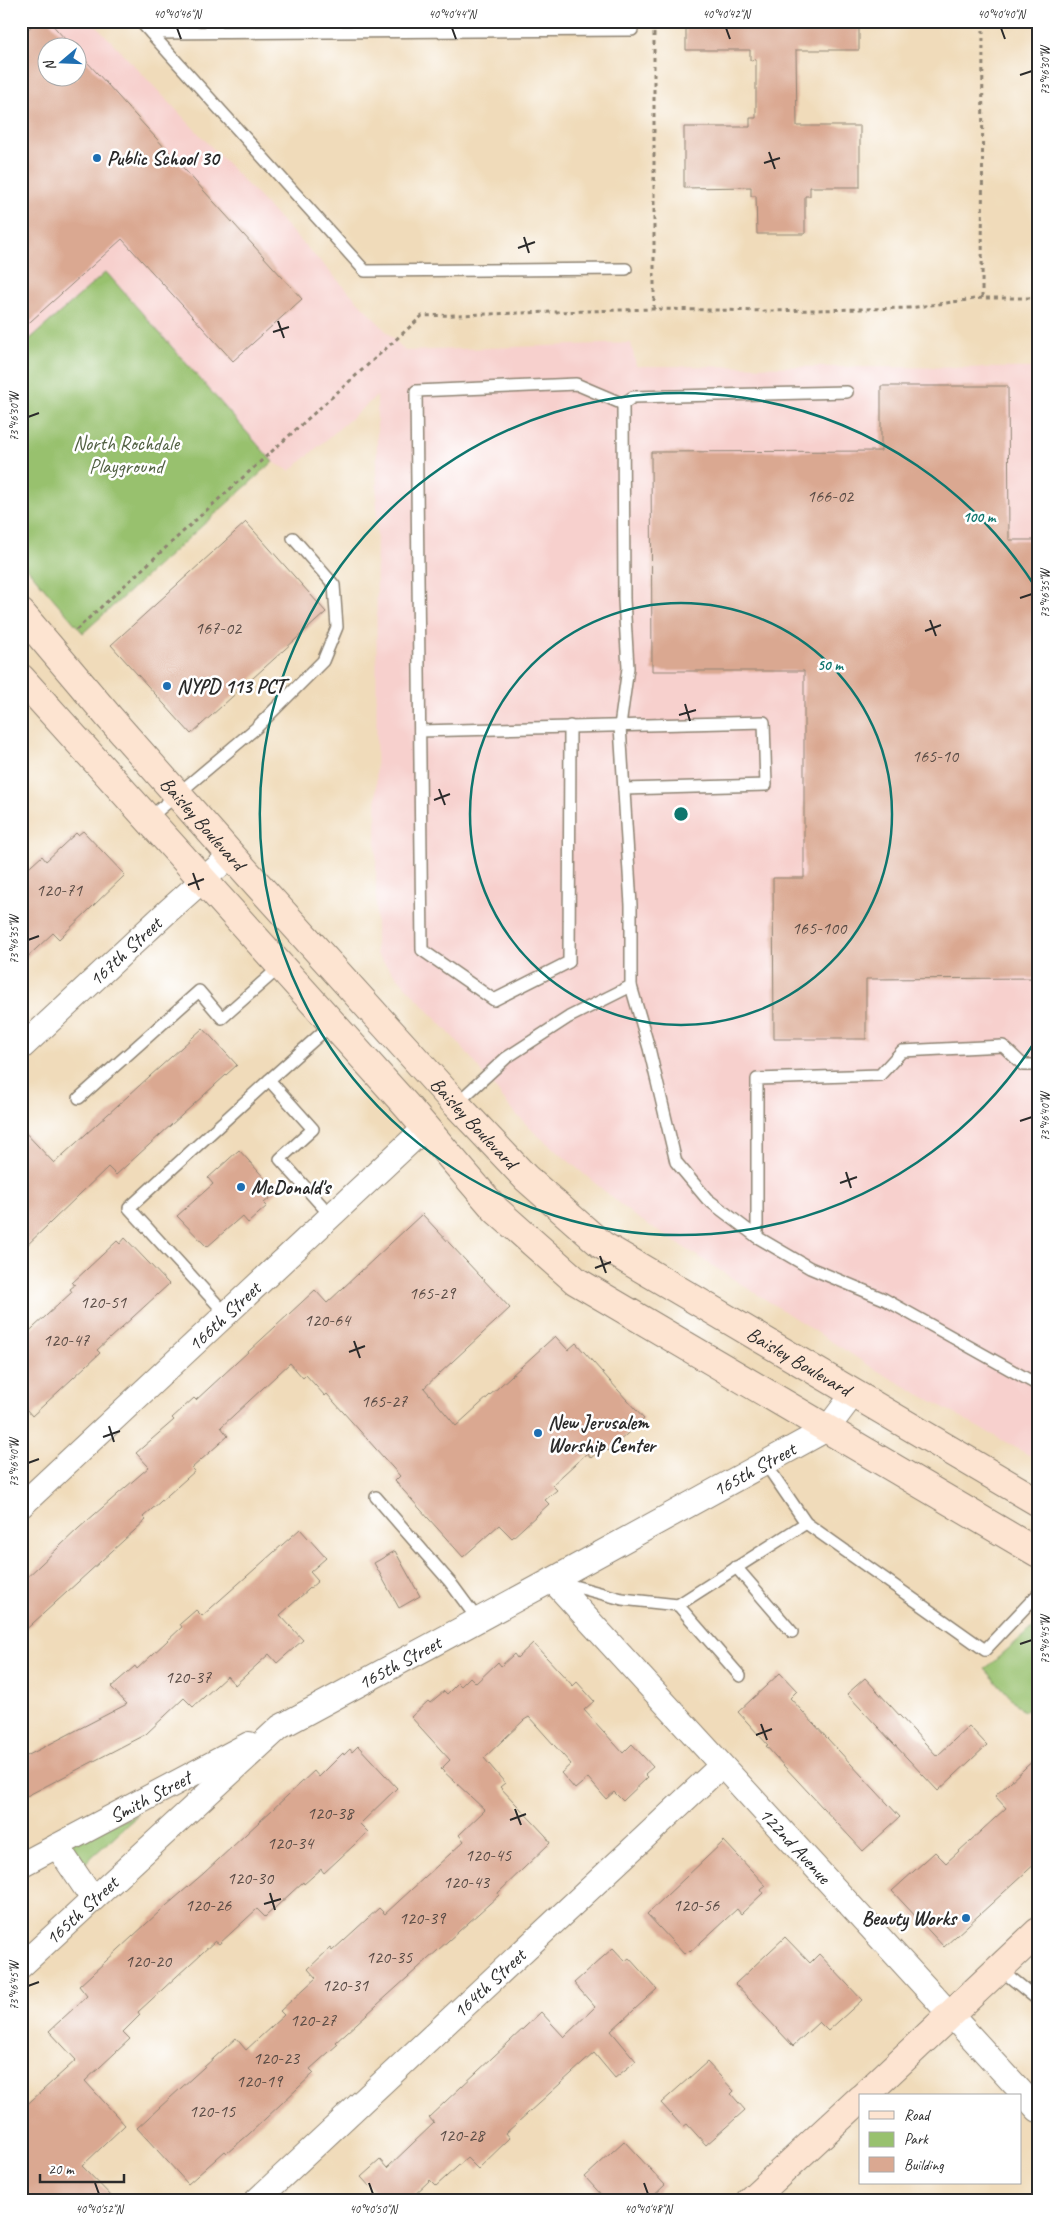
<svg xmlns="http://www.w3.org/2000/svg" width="1059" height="2222" font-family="Caveat,sans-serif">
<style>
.built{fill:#f7d0cd;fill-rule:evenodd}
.green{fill:#98c16e;stroke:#62764c}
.building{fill:#daa891}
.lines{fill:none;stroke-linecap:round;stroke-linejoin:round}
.service-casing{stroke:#8e8372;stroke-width:14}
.minor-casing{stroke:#8e8372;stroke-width:26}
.secondary-casing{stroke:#8e8372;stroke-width:30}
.path{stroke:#8e8372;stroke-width:3;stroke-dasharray:4 4;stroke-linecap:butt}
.service{stroke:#fff;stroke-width:11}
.minor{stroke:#fff;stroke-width:24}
.secondary{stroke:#fde4d1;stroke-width:28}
.ticks{fill:none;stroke:#2b2b2b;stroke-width:2}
.ring{fill:none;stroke:#0f766e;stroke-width:2.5}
.poi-dot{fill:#1f6fb2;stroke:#fff;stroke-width:2}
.labels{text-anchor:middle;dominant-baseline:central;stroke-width:5;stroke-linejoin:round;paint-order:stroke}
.number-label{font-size:18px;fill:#574a44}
.poi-label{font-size:20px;font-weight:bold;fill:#2b2b2b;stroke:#fff;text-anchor:start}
.park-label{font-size:20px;fill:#516042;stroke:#fff}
.street-label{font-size:20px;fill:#2b2b2b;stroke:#fff}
.centre{fill:#0f766e;stroke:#fff;stroke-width:2.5}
.ring-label{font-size:15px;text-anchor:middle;font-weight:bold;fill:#0f766e;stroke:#fff;stroke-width:5;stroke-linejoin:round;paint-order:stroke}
.neatline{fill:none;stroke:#2b2b2b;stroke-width:2}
.ticks-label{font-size:12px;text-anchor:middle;fill:#2b2b2b}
</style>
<rect width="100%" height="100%" fill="#fff"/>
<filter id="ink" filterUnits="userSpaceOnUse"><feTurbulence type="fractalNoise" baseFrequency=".02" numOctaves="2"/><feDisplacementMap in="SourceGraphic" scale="10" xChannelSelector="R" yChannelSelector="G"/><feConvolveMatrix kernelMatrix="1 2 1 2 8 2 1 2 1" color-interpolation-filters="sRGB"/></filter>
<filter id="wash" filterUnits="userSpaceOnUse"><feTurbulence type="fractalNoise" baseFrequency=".0096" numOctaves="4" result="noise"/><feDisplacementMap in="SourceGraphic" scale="20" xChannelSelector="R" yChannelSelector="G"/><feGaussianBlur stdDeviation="1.12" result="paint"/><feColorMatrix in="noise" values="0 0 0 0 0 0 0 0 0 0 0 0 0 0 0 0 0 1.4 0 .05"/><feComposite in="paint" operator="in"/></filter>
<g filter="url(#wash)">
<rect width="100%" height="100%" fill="#f0dbba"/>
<!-- built -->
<path class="built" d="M21,21H92L405,351L631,343L636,366L1038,368V1460L876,1370L633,1215L535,1133L511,1109L464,1049L376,954L377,396L290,471L273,462L106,272L21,347ZM48,48H78V78H48Z"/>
<!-- green -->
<g class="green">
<path d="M106,272L273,462L83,633L21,561V347Z"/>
<path d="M1038,1623V1700L1024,1712L985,1669Z"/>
<path d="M139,1814L84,1864L67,1843Z"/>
</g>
<g id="blocks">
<!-- building -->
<g class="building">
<path d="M37,21H49L73,48H48V78H78V52L302,299L233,361L122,239L21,330V36Z"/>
<path d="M686,21H859V50H796L797,126H860V187H810V196H805V234H757L756,196H751V187L684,188V127H750V118H756V59L750,60V50H686Z"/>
<path d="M881,386H1008L1009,540H1038V978L866,979V1039H774L773,878H804V671H652L651,452L881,451Z"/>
<path d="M246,522L326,612L191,734L111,645Z"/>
<path d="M83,831L125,875L59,939L53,933L21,963V875L42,856L46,861L76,833L78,835Z"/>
<path d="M203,1028L237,1065L116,1175L108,1167L21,1251V1128L54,1163Z"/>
<path d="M239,1150L277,1192L264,1203L267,1206L248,1223L242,1216L207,1247L177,1216L213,1184L208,1178Z"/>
<path d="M422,1214L510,1308L424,1388L456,1426L555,1336L568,1350L576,1343L644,1419L608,1451L604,1447L591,1458L587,1453L552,1485L557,1490L545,1500L549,1504L512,1538L499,1525L463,1557L395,1481L400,1476L327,1394L325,1396L306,1375L303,1378L290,1363L221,1427L228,1436L192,1468L195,1471L143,1517L146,1520L21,1634V1583L79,1528L149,1467L136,1453L174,1420L172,1418L194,1398L196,1400L315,1290L327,1303Z"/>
<path d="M125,1238L169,1284L97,1350L100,1353L32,1416L21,1403V1339L72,1292L70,1289L75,1285L72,1283L117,1241L120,1244Z"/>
<path d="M300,1529L326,1558L310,1572L318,1581L280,1615L303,1640L277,1663L269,1654L235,1685L227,1676L193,1707L184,1698L146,1734L21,1799V1759L127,1704L111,1687L135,1666L137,1669L182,1627L180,1624L196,1610L202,1616Z"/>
<path d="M395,1551L420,1596L399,1608L374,1563Z"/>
<path d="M533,1643L573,1686L577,1682L594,1701L584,1710L623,1753L632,1744L653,1767L645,1774L648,1777L623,1801L614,1792L606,1799L588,1778L575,1789L561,1773L571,1764L529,1717L524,1720L484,1758L505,1783L500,1787L546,1836L550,1843L498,1893L499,1895L336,2042L338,2044L310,2069L314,2073L249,2134L227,2153L225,2151L188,2184L137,2128L236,2038L246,2050L284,2015L280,2011L316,1978L308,1969L330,1948L332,1951L379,1908L385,1914L464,1841L459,1835L485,1810L441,1769L450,1760L411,1717L428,1701L430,1703L444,1691L447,1694L458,1683L461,1686L470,1677L476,1683L498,1662L501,1666L514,1654L517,1658Z"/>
<path d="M780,1673L797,1691L790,1698L900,1817L863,1851L784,1766L766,1746L768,1745L738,1712Z"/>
<path d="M865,1678L937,1756L969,1726L987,1745L938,1791L847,1694Z"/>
<path d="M358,1746L397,1788L360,1824L368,1832L324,1873L321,1869L304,1884L303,1882L265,1917L257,1909L219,1944L215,1941L138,2012L140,2015L123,2032L130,2039L85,2081L125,2125L82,2166L116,2201H35L21,2186V2110L76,2060L49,2031L87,1996L79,1986L159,1912L204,1873L314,1771L319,1777L343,1753L344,1755L350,1749L352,1752Z"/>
<path d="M1038,1756V1861L944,1947L892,1891L935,1852L946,1863L1006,1808L995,1796Z"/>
<path d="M724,1841L766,1886L761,1890L763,1893L741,1914L737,1909L690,1952L688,1950L684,1954L647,1914Z"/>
<path d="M785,1937L810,1963L819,1954L862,2000L828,2031L819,2022L793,2046L735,1984Z"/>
<path d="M613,1948L625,1961L629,1958L657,1989L611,2031L636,2061L615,2078L594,2053L506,2133L510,2138L478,2169L467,2158L436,2186L430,2180L408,2201H383L361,2177L380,2160L387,2168L434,2123L429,2117L541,2012L564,2037L595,2007L574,1983Z"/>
<path d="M707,2062L734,2091L731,2094L745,2110L706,2145L687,2124L683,2127L661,2103Z"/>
<path d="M624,2141L665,2185L648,2201H607L585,2177Z"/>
</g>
</g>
</g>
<g filter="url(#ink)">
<use href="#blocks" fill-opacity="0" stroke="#8e8372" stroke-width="1"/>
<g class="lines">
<!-- service casing -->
<g class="service-casing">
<g id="service">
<path d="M140,21L365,271L626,269"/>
<path d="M151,33L632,30"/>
<path d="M847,392L633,397L623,404L624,600L628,668L620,726L631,905V986L649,1048L676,1162L707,1199L757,1237L810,1268L884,1299L1038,1385"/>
<path d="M570,726L569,962L494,1000L422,950L416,391L576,384L623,404"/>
<path d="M420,731L764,722L766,785L624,789"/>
<path d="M148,819L256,728L323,661L337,627L334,585L293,538"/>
<path d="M79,1098L199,991L222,1018L281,966"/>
<path d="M456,1104L506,1058L569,1017L631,986"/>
<path d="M331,1216L280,1159L313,1129L269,1080L333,1023"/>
<path d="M757,1237V1079L880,1075L902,1051L1003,1046L1023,1065H1038"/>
<path d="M226,1314L129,1208L269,1080"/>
<path d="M765,1463L806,1523L985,1650L1038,1594"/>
<path d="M376,1497L450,1582L478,1620"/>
<path d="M736,1567L792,1632"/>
<path d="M559,1582L622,1599L678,1605"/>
<path d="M740,1676L678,1605L806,1523"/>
<path d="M1000,1969L1038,2000"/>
</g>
</g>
<!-- minor casing -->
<g class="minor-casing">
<g id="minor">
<path id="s1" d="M21,1048L167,912L231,855"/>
<path id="s2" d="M21,1506L426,1127"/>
<path id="s3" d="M552,1580L1038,2110"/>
<path d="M57,1846L93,1899"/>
<path id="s4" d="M21,1865L249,1744"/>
<path id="s5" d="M21,1966L280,1727L552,1580L827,1429L854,1393"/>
<path id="s6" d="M256,2201L721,1766"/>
</g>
</g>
<!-- secondary casing -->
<g class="secondary-casing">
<g id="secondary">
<path id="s7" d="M21,613L109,717L231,855L456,1104L526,1178L602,1245L1038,1502"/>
<path d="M21,678L405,1104L496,1210L576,1281L1038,1553"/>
<path d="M864,2096L1038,1932"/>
<path d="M750,2201L860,2099"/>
</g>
</g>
<!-- path -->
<g class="path">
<path d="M982,298L983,21"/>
<path d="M654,309V21"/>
<path d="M76,630L210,507L422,316L654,309L769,311L909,308L982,298H1038"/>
</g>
<!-- service -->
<use href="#service" class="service"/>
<!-- minor -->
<use href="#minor" class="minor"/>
<!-- secondary -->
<use href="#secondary" class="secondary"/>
</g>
</g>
<!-- ticks -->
<path class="ticks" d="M177,28L181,39M452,28L456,39M726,28L730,39M1001,28L1005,39M1020,75L1032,71M769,152L775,169M764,163L780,158M524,237L529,253M518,248L535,242M278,321L284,338M273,332L289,327M28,417L39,413M1020,598L1032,594M930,620L936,636M925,631L941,625M685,704L690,721M679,715L696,710M439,789L445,805M434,800L450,794M193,873L199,890M188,885L204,879M28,940L39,936M1020,1121L1032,1117M846,1172L851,1188M840,1183L857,1177M600,1256L606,1273M595,1268L611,1262M354,1341L360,1358M349,1352L365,1346M109,1426L114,1442M103,1437L120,1431M28,1463L39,1459M1020,1644L1032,1640M761,1724L767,1740M756,1735L772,1729M515,1809L521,1825M510,1820L526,1814M270,1893L275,1910M264,1904L281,1899M28,1986L39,1982M95,2183L99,2194M369,2183L373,2194M644,2183L648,2194"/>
<!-- distance rings -->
<g class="ring">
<circle cx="681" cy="814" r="211"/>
<path d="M1036 1040A421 421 0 1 1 1036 588"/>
</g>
<!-- markers -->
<g class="poi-dot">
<circle cx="97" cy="158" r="5"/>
<circle cx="167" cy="686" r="5"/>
<circle cx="241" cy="1187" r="5"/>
<circle cx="538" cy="1433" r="5"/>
<circle cx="966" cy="1918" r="5"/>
</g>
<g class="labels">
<!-- number labels -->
<g class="number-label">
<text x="830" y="496">166-02</text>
<text x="218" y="628">167-02</text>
<text x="935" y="756">165-10</text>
<text x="59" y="890">120-71</text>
<text x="819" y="928">165-100</text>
<text x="432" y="1293">165-29</text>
<text x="103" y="1302">120-51</text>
<text x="327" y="1320">120-64</text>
<text x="66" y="1340">120-47</text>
<text x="384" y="1401">165-27</text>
<text x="188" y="1677">120-37</text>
<text x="330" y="1813">120-38</text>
<text x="290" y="1843">120-34</text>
<text x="488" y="1855">120-45</text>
<text x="250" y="1878">120-30</text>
<text x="466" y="1882">120-43</text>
<text x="208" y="1905">120-26</text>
<text x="696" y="1905">120-56</text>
<text x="422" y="1918">120-39</text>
<text x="389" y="1957">120-35</text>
<text x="148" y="1961">120-20</text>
<text x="345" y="1985">120-31</text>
<text x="313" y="2020">120-27</text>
<text x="276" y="2058">120-23</text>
<text x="259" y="2081">120-19</text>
<text x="212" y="2111">120-15</text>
<text x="461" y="2135">120-28</text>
</g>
<!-- poi labels -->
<g class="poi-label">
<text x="107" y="158">Public School 30</text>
<text x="177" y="686">NYPD 113 PCT</text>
<text x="251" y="1187">McDonald's</text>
<text x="548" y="1422">New Jerusalem<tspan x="548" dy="23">Worship Center</tspan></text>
<text x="956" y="1918" text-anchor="end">Beauty Works</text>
</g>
<!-- park labels -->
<g class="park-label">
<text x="126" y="443">North Rochdale<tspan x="126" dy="23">Playground</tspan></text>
</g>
<!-- street labels -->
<g class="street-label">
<text stroke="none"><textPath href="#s7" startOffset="278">Baisley Boulevard</textPath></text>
<text stroke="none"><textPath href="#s1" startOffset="142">167th Street</textPath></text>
<text stroke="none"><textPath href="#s7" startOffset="682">Baisley Boulevard</textPath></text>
<text stroke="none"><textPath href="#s2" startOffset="278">166th Street</textPath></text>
<text stroke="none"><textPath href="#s7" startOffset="1088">Baisley Boulevard</textPath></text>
<text stroke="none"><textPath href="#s5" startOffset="892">165th Street</textPath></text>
<text stroke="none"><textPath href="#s5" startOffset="488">165th Street</textPath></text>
<text stroke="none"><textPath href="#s4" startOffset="146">Smith Street</textPath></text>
<text stroke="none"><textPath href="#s3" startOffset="360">122nd Avenue</textPath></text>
<text stroke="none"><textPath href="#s5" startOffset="82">165th Street</textPath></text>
<text stroke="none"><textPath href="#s6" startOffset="319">164th Street</textPath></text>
</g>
</g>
<circle cx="681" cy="814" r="8" class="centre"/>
<g class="ring-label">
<text x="979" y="522">100 m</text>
<text x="830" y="670">50 m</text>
</g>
<!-- margin -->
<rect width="1059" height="2222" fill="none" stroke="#fff" stroke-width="55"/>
<!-- legend -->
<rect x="859" y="2094" width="162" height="90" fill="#ffffff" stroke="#aaaaaa"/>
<rect x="869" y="2111" width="25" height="8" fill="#fde4d1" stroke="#aaaaaa"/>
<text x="904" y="2120" font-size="15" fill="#2b2b2b">Road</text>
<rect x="869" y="2132" width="25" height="15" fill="#98c16e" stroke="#aaaaaa"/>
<text x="904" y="2144" font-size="15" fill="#2b2b2b">Park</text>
<rect x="869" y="2157" width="25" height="15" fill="#daa891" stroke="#aaaaaa"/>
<text x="904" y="2170" font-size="15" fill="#2b2b2b">Building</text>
<!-- north arrow -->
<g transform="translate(62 62) rotate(251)"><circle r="24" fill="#ffffff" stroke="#aaaaaa"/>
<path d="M0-4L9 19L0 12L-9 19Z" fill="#1f6fb2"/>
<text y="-8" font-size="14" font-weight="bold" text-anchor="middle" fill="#2b2b2b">N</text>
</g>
<!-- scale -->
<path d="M40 2174v8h84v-8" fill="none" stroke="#2b2b2b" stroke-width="2.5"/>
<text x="48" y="2174" font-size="15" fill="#2b2b2b" stroke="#ffffff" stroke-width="4" paint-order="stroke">20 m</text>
<rect x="28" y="28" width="1004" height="2166" class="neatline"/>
<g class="ticks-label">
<text x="177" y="18">40°40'46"N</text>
<text x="452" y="18">40°40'44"N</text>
<text x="726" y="18">40°40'42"N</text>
<text x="1001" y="18">40°40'40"N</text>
<text transform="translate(1045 71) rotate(-90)" y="4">73°46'30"W</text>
<text transform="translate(14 417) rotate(-90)" y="4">73°46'30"W</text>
<text transform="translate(1045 594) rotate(-90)" y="4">73°46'35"W</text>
<text transform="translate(14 940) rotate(-90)" y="4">73°46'35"W</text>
<text transform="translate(1045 1117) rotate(-90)" y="4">73°46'40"W</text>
<text transform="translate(14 1463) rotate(-90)" y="4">73°46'40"W</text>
<text transform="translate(1045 1640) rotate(-90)" y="4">73°46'45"W</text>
<text transform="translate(14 1986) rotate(-90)" y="4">73°46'45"W</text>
<text x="99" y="2213">40°40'52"N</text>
<text x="373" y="2213">40°40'50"N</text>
<text x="648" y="2213">40°40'48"N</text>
</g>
</svg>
